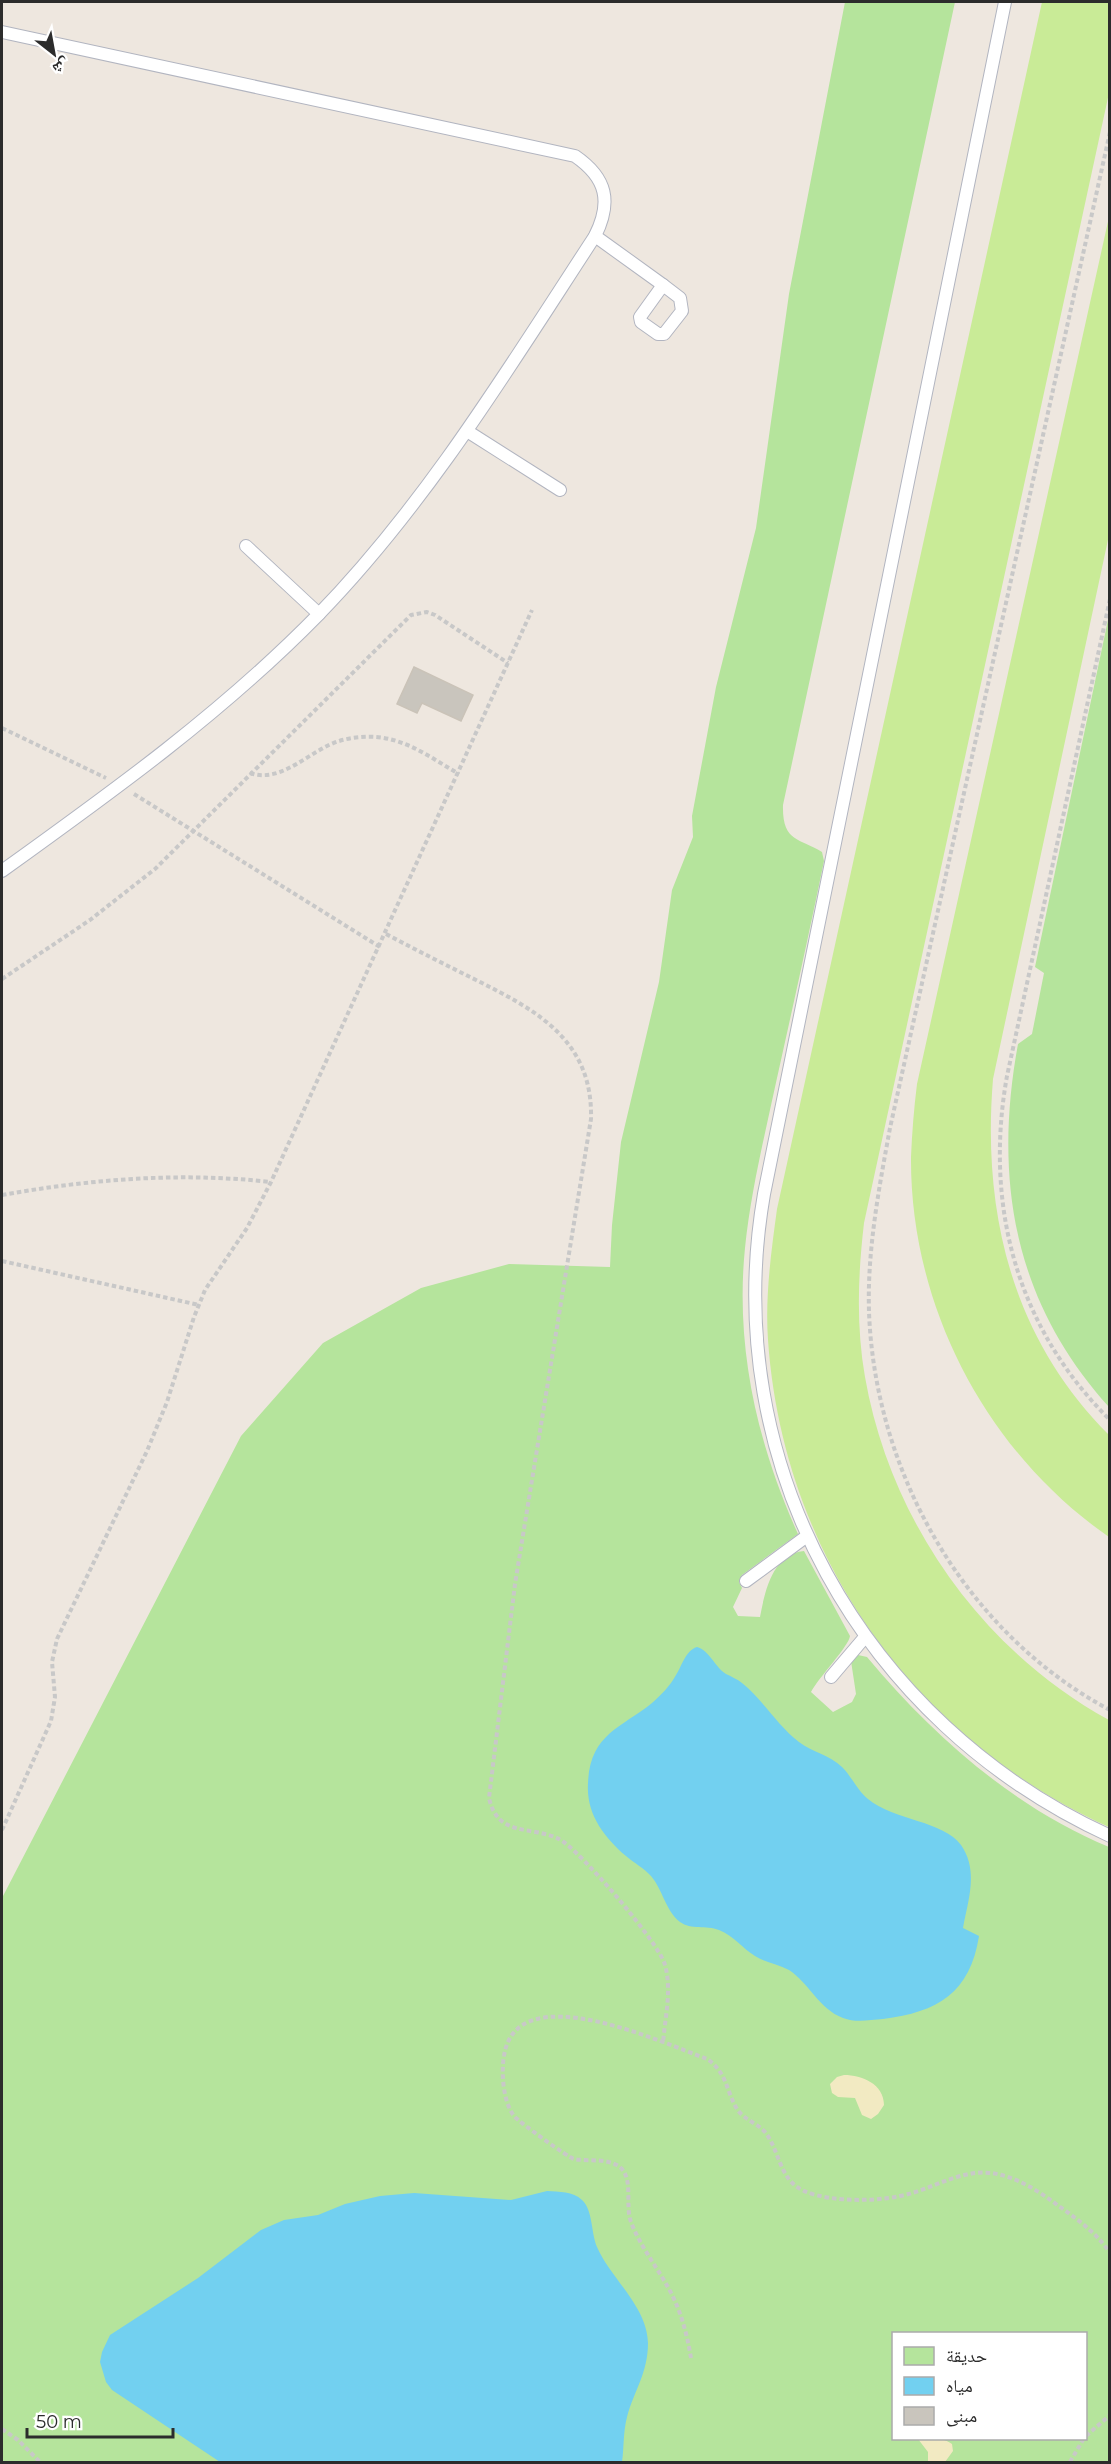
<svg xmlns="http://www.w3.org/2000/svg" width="1111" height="2464" font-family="Montserrat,'Noto Naskh Arabic',sans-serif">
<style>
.green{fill:#b5e49c;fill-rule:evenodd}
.sand{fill:#f2eac2}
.pitch{fill:#c9eb97}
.water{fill:#72d0f0}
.building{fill:#c9c5bd;stroke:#cac3b8;stroke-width:1.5}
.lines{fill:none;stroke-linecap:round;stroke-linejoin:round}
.service-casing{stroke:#b2b5c0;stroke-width:14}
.path{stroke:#c8c8c8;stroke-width:4;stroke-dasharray:4.5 3;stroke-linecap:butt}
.service{stroke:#fff;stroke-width:12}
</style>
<rect width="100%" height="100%" fill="#eee7df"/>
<!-- green -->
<g class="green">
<path d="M845,2H955L783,805C782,842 799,838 822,852L824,861C809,934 793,1006 777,1078C765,1134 751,1190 745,1248C735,1346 757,1444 798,1534L742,1575L739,1582L742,1588L733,1607L738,1616L760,1617C765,1592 772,1554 804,1551L850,1636C849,1646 819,1677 811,1692L833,1712L852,1702L856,1694L851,1661L858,1655L867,1657C934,1737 1012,1806 1109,1847V2462H2V1898L241,1436L323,1343L421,1288L509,1264L610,1267L612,1225L621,1142L659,982L672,890L693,837L692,816L716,687L756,528L789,294ZM894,2334H1086V2438H894Z"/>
<path d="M1109,615V1407C1014,1302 993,1180 1018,1044L1032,1034L1044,973L1035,967Z"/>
</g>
<!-- sand -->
<g class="sand">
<path d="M844,2075C862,2075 884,2084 884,2105L878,2114L871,2119L862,2115L855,2098L838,2097L832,2093L830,2084L837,2077Z"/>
<path d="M918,2439C929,2438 943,2437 952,2444L953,2451L945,2462H928V2452Z"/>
</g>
<!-- pitch -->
<g class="pitch">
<path d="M1042,2H1109V93L864,1223C858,1274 856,1326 865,1377C890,1520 981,1650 1109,1720V1827C913,1739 783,1555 768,1340C765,1297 771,1253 777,1209Z"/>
<path d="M1109,217V535L993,1079C982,1213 1012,1338 1109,1435V1537C986,1452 910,1306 911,1157C912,1132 914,1108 917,1084Z"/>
</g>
<!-- water -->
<g class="water">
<path d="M697,1647C709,1650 715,1667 726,1674C732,1677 737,1679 742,1683C763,1700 777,1725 799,1742C812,1752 830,1755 842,1767C852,1777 857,1790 868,1799C893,1820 944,1821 961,1845C979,1871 968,1900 963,1928L979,1936C970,1993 938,2012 883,2019C869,2020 856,2023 843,2018C819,2009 809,1983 789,1970C778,1964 766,1963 755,1956C742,1948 734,1936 719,1930C706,1925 691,1930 680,1922C665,1910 663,1890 651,1876C644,1868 634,1863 626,1856C604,1837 586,1814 588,1783C590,1734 621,1728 652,1703C661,1695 670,1686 676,1675C682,1666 685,1651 697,1647Z"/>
<path d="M547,2191C559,2192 573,2191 582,2200C593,2210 591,2233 597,2247C611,2279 647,2306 648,2343C648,2373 634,2391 627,2417C623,2432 624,2448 622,2462H220L112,2390L106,2382L100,2362L102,2352L110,2335L198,2278L261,2230L284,2220L318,2215L345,2204L380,2196L414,2193L511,2200Z"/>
</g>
<!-- building -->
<path class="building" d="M414,667L473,695L461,721L422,703L417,713L397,704Z"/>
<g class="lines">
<!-- service casing -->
<g class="service-casing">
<g id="service">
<path d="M1005,2L764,1194C717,1464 863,1723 1110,1836"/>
<path d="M2,32L575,156C607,178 612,202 595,236C510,366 427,503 318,615C222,713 112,792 2,871"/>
<path d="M595,236L663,285"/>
<path d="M663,285L680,298L682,311L664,334H658L641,322L640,317Z"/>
<path d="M467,431L560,490"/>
<path d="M246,546L319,614"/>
<path d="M746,1581L807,1536"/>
<path d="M831,1677L865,1637"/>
</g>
</g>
<!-- path -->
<g class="path">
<path d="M1110,132L890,1128C879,1188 867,1251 869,1312C875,1473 965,1633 1110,1710"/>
<path d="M1110,599L1007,1076C984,1204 1016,1327 1110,1420"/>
<path d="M2,728L106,778"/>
<path d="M250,773C282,784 310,750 339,741C356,736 376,735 393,740C416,746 438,762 459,774"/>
<path d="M134,794L380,947"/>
<path d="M386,934C416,950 446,965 476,980C538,1011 593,1041 591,1119L515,1584L489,1798C498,1838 531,1825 559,1839C579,1849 660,1944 665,1965C672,1990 665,2018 663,2043"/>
<path d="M2,979L90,920L155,869L411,615L427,612L435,615L508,663"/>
<path d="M2,1195C92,1179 180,1172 271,1182"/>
<path d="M2,1261L199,1305"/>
<path d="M2,1830L51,1721L55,1697L52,1662L57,1639L147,1451L167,1402L194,1317L205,1290L247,1228L271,1182L532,610"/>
<path d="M691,2358C687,2334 681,2311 669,2289C657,2267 640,2246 631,2222C625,2206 633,2182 622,2169C610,2157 589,2162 574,2159C569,2158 519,2122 515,2117C503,2104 501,2072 504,2056C516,1974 663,2043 707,2059C727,2072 726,2091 737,2109C743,2119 757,2123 765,2132C780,2151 779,2180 804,2191C832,2203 884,2202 912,2193C939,2185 963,2170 991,2173C1015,2176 1037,2190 1056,2204C1077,2219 1096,2232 1110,2253"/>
<path d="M2,2429L18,2440L40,2462"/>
<path d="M1086,2436L1110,2415"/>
<path d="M1070,2462L1084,2438"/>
</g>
<!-- service -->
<use href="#service" class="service"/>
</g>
<!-- border -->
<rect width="1111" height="2464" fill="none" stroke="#2c2c2c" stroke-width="6"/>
<!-- legend -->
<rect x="892" y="2332" width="195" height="108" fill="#ffffff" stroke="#ababab" stroke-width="1.5"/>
<rect x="904" y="2347" width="30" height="18" fill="#b5e49c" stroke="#ababab" stroke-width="1.5"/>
<text x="946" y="2362" font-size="18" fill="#2c2c2c">حديقة</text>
<rect x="904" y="2377" width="30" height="18" fill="#72d0f0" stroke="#ababab" stroke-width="1.5"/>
<text x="946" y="2392" font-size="18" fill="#2c2c2c">مياه</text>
<rect x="904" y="2407" width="30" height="18" fill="#c9c5bd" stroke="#ababab" stroke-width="1.5"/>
<text x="946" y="2422" font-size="18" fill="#2c2c2c">مبنى</text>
<!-- north arrow -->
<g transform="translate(54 54) rotate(149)" stroke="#ffffff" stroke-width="4.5" paint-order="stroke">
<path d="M0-4.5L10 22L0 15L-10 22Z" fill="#2c2c2c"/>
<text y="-9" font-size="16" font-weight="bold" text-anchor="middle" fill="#2c2c2c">ش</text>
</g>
<!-- scale -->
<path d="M27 2428v9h146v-9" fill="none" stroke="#2c2c2c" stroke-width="3"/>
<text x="36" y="2428" font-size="18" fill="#2c2c2c" stroke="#ffffff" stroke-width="4.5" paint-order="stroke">50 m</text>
</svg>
